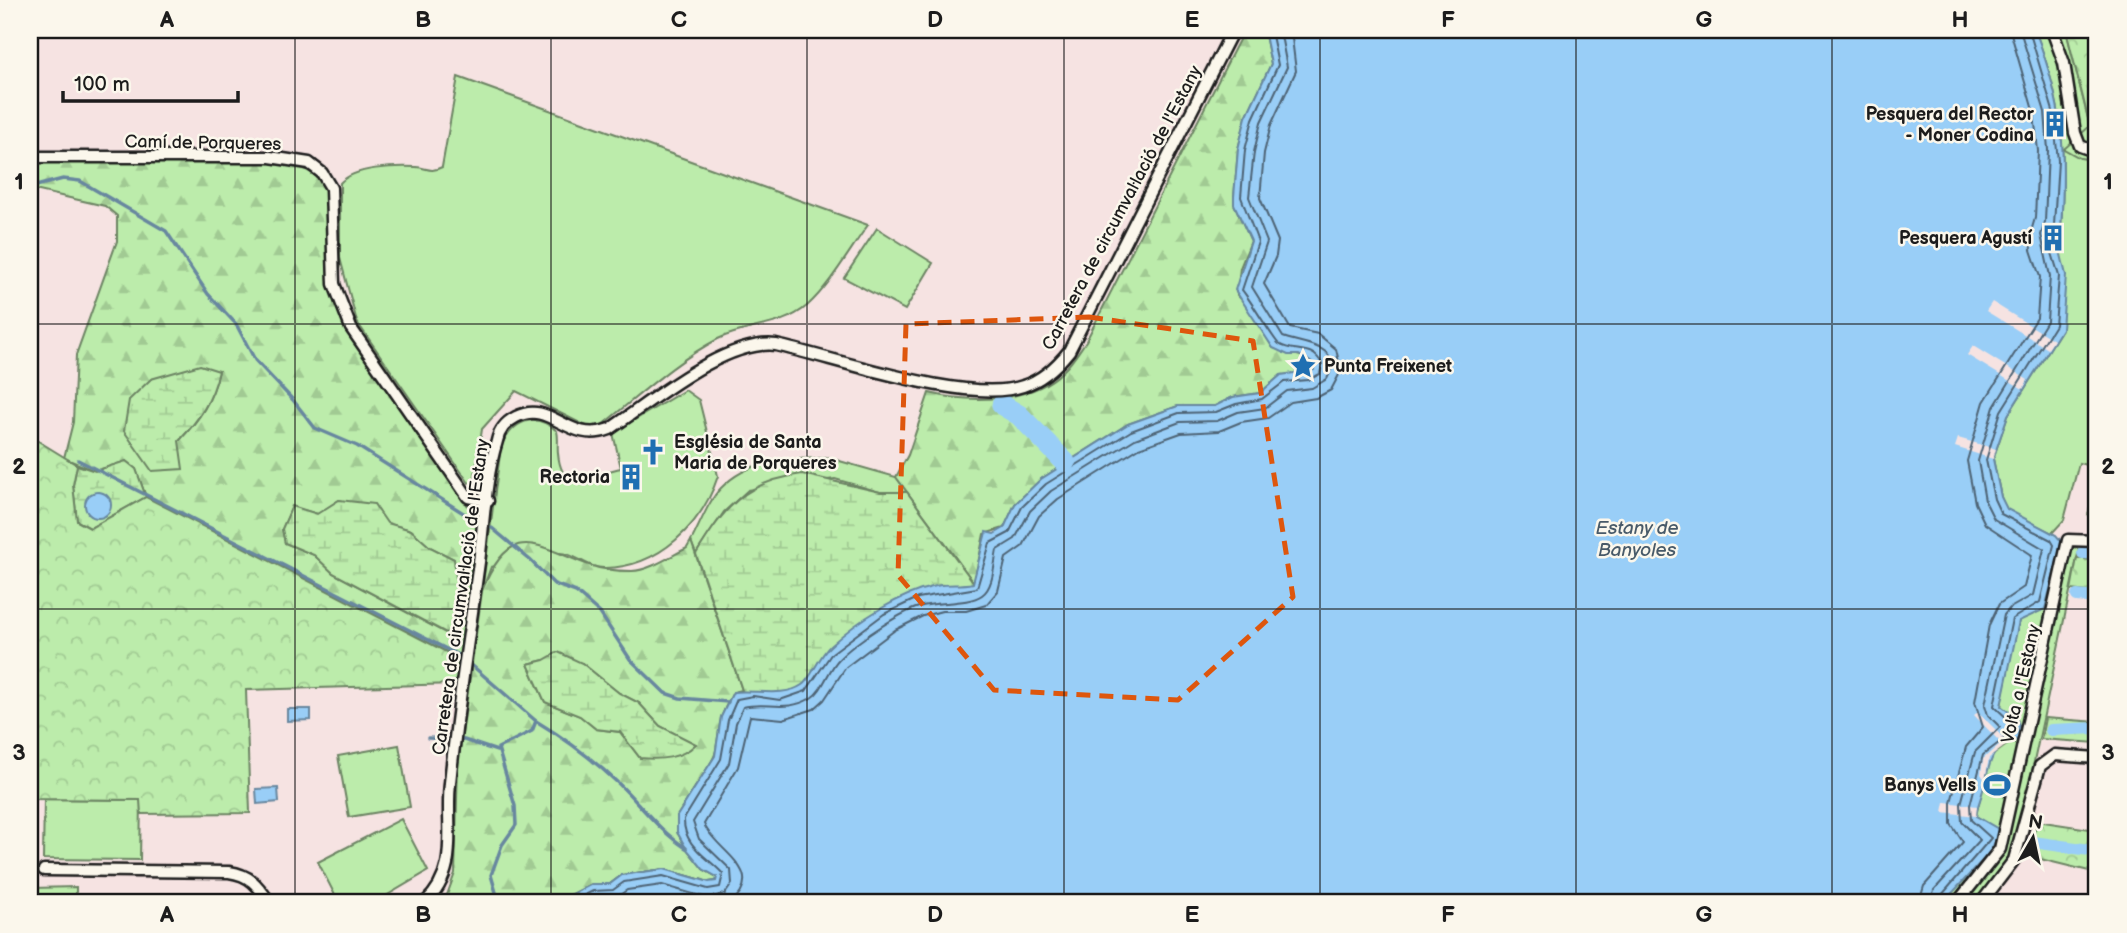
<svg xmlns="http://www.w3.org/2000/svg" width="2127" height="933" font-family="'Balsamiq Sans',sans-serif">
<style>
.green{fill:#bcecab;stroke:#6c8464;stroke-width:2}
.forest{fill:url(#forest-firs);stroke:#6c8464;stroke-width:2;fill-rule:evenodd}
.wetland{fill:url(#wetland-marsh);stroke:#6c8464;stroke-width:2}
.park{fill:url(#park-crowns);stroke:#6c8464;stroke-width:2}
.water{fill:#99cef7;stroke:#67879f;stroke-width:2}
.pier{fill:#f6e3e2}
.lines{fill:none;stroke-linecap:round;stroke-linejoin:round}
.shore{stroke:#4e6374;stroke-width:2}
.stream{stroke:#67879f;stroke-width:3.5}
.canal{stroke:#99cef7;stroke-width:12}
.river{stroke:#99cef7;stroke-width:21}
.street-casing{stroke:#1c1c1c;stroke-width:15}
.street{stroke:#fbf7ec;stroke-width:10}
.marked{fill:none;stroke:#de560d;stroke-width:5;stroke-dasharray:14 9;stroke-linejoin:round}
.grid{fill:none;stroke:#1c1c1c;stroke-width:2;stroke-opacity:0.55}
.labels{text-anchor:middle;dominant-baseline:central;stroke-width:5;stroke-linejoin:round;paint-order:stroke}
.poi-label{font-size:18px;font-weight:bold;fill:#1c1c1c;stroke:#fbf7ec;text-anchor:end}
.street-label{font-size:18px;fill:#1c1c1c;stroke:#fbf7ec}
.water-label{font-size:19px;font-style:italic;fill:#485a69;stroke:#fbf7ec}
.neatline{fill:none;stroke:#1c1c1c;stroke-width:2.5}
.grid-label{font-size:23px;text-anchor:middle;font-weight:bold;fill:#1c1c1c}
</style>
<defs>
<pattern id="forest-firs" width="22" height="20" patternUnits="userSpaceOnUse" patternTransform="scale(1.75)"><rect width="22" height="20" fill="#bcecab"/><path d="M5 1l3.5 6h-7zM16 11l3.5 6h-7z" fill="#a1ca93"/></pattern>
<pattern id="wetland-marsh" width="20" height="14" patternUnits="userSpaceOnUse" patternTransform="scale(1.75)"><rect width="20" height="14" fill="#bcecab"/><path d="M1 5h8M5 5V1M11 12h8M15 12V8" fill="none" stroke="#a1ca93"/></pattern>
<pattern id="park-crowns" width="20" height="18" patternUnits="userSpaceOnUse" patternTransform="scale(1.75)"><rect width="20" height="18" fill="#bcecab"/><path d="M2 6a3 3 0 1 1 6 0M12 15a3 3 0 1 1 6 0" fill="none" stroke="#a1ca93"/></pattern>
</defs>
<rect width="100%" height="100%" fill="#f6e3e2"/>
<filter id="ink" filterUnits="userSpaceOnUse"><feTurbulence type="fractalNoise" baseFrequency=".0143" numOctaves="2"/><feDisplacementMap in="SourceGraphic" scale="14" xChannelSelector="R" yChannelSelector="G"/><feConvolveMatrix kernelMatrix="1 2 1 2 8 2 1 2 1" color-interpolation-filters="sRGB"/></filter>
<g filter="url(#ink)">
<!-- green -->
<g class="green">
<path d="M2035,30H2066L2090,127L2080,158L2097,160V468L2079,463L2064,520L2052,533L2006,510L2001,497L1993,459L2008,415L2062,329L2056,234L2061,229C2066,148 2064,107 2035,30Z"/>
<path d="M458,77L868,225C849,251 831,284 807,306C781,328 747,325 718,339C674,362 640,395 602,425L592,429L516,391L482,429L474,482L469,483L357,322L340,258V183C354,167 395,166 416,167C428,168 430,173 442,167Z"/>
<path d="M877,228L933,263L905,310L844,278Z"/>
<path d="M685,390L699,400L718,476C702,525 659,567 605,568C588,569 575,553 560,553C538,553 513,563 491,567L482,591L501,446C513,422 534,410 557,431C559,439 557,445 558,453C562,500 595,472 621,468L613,433Z"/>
<path d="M829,458L896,477L907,492H880L835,479L748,490L724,512L696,554L691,541C700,525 708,501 721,488C751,457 790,459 829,458Z"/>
<path d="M2097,479V534L2094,533L2096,517L2088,515Z"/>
<path d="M2062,542L2079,549L2020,828L2007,862L1978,903H1943L1996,844L1994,828L1976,816L1989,758L2012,741L2001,706L2014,633L2019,621L2049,597Z"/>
<path d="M399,745L410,807L349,817L338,756Z"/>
<path d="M44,799L141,800L140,860L43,859Z"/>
<path d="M401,819L428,871L374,903H339L318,862Z"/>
<path d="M31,884L32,888L76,887V903H30Z"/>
</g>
<!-- forest -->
<g class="forest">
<path d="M1244,30H1264L1271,64L1246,117L1238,149L1234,197V204L1251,241L1240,268L1237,295L1247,305L1273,348L1307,358L1316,368L1307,373L1281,375L1260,393L1233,397L1215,406H1178L1128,424L1041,479L1015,504L1004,528L984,534L974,583L896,477L908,455L929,393C971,403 1031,403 1063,371C1072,363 1079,351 1086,341Z"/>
<path d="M30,161L270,162C295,166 312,166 327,189L329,285L347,330L457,487L478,524L460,659L146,497L136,469L126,461L95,471L64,458L73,422L76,355L117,241V216L105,206L30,189ZM219,371C212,401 200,419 179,441ZM339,500L352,503L387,523L411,530L430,547L454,559L449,635L333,573L314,555L285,543L282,529L292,507L318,514Z"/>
<path d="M691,541L742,690C715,704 725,730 715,754C710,768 697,783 689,797L703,869L717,877V881L709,882L664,869L622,875L610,884H592L555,903H438L447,895L455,873L458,763L482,591C511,519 536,546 589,565C602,570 619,571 632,571C649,571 672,555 687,548ZM544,660L582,663L619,693L639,703L660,726L695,744L640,758L620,732L596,729L580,716L545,702L528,664Z"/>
</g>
<!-- wetland -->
<g class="wetland">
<path d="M200,365L219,371C212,401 200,418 179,441L183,469L152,471L124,431L129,400L151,379Z"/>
<path d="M126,461L136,469L146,497L90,528L77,521L73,485L77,465L95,471Z"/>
<path d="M802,474L880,492H907L974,583L726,885L555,903L592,884H610L622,875L664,869L709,882L717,881V877L703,869L686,848L677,832V816L715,756L721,717L733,692L742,690L696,554C725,507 744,482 802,474Z"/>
<path d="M339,500L374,504L387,523L411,530L430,547L454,559L458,597L450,635L333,573L314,555L285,543L282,529L292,506L317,514Z"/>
<path d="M558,652L582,663L619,693L639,703L660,726L696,744C681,759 660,760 640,758L620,732L596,729L580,716L545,702L528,664L544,660Z"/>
</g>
<!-- park -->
<g class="park">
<path d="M2066,30H2097V160L2080,158L2064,149L2090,126Z"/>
<path d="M30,436L77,465L73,485L77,521L90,528L146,497L460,659L456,684L246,690L250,813L141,814L140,800L30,799Z"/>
<path d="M2077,558L2097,561V593L2071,590Z"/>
<path d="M2045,718L2097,722V743L2041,739Z"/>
<path d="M2037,821L2097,830V873L2028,856Z"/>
</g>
<!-- water -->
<g class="water">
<path d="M1264,30H2035C2064,107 2066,148 2061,229L2056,234L2066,275L2062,329L2008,415L1993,459L2001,497L2007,509L2056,535L2062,542L2045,609L2019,621L2001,706C2016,717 2023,721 2018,740C1990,743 1989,768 1983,790C1981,799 1977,806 1976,816L2000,830L1991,851L1943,903H555L592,884H610L622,875L664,869L709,882L716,881L717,877L703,869L686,848L677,832V816L715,756L721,717L733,692C755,689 783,698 802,685C811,679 819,656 830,646C858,620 899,594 936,586C948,583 961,586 973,583L986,532L994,534L1004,528L1015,504L1041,479L1128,424L1178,406H1215L1233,397L1260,393L1281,375L1314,370V364L1299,355H1288L1273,348L1235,290L1251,241L1234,204V197L1238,149L1246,117L1271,64Z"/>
<circle cx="98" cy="505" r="13"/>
<path d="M287,709H311V720L287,721Z"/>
<path d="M278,788L279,802L257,804L256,789Z"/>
</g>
<!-- pier -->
<g class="pier">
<path d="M1992,302L2054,340L2048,349L1986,311Z"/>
<path d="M1973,346L2028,380L2023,389L1967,355Z"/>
<path d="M1958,438L1996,449L1993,459L1955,447Z"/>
<path d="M1978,712L2006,740L2012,741L1989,758L1985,780L1981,774L1983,759L2001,743L1974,715Z"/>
<path d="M1945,802L1977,806L1976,816L1943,812Z"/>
</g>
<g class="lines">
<!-- shore -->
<g class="shore">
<path d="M569,903L593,891L613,890L624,882L663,876L708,889L720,887L723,874C708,857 683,846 684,819L721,759L728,720L737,699L753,696L780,700L806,691L832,653L884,614L918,598L977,588L990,543L1009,533L1022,507L1046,484L1131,431L1179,413L1216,412L1236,404L1262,399L1284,382L1308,380L1320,374L1322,364C1312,344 1294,354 1279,344C1275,342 1250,299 1242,290L1258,242L1241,197L1245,150L1253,119L1278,65L1271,30"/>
<path d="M585,903L614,899L627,890L662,885L707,898L725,894L732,884L731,870L699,839L693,822L729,763L736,723L743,707C767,701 786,713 811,698C823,691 828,670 839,659C854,643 899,613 919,607C937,601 968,605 982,595C994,587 994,563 997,550L1015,539L1030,511L1051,491L1135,439L1180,422L1217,421L1238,412L1265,408L1287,391L1312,388L1327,379C1346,344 1300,344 1283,337L1252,287L1267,242L1249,197L1254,152L1261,122L1287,67L1280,30"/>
<path d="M730,903C770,872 714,850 704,824L738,767L750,716L783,719L814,709L824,700L846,667L895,630L923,616L942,611H966L986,605L998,591L1006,558L1023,546L1039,516L1058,499L1139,448L1181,433L1219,431L1241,422L1268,418L1291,402L1316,398L1331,390L1341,371L1336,349L1318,334L1290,328L1264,284L1276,256L1278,241L1260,198L1264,153L1271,125L1296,71L1291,30"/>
<path d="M1919,903L1924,886L1963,842L1951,824V802L1966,747L1983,727L1975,702L1989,625L1999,604L2024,587L2032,555L1985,524L1975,503L1967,461L1984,402L2037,318L2040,277L2031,250L2030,235L2035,218L2038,151L2034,114L2010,30"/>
<path d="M1930,903L1934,890L1980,840L1962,822L1961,804L1975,752L2000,727L1988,715L1985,705L2004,615L2010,608L2033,595L2044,549L1994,519L1985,501L1978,461L1994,407L2047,321L2050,276L2041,235L2045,222L2048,150L2045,112L2020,30"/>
<path d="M1939,903L1941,896L1991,838L1971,820L1970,805L1983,755L2013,732L2011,722L1994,706L2012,619L2040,602L2054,545L2051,540L2001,514L1994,499L1986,460L2001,411L2055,325L2059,276L2049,243L2054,225L2058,161L2053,111L2029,30"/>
</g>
<!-- stream -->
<g class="stream">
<path d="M30,185L36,186L63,179L80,181L166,231L208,294L236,324L255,360L293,400L315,428L357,446L476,521"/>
<path d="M78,460L462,657"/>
<path d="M492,528L530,560L554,584L576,592L600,613L630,659L665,693L680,698L728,702"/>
<path d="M468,662L536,721L532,731L498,748L515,806L516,825L502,845L491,875L499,903"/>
<path d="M536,721C566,739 594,760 619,784C642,806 659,831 686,848"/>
<path d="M428,738L464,740L497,751"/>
</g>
<!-- canal -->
<g class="canal">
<path d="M2083,553L2097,554"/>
<path d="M2077,596L2097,598"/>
<path d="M2051,730L2097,728"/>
<path d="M2033,842L2097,851"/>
</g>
<!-- river -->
<path class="river" d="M1002,405L1019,415L1065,462"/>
<!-- street casing -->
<g class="street-casing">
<g id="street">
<path d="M2052,30L2064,63L2075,133L2080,146L2097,152"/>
<path d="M30,157H270L309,163L322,173L331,188L334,284L351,328L468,497L488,501"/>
<path d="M44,870L229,872C251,875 258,886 270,903"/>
<path d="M425,903C461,869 445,827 450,783C457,710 469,636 479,562C484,523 485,479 497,441C499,431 506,422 516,417C552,399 567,445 610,429C652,401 725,339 776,345C836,358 968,405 1023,386C1042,380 1057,366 1069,351L1233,30"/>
<path d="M1957,903L2000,849L2068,540L2097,541"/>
<path d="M1981,903L2014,860L2040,766L2055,755L2097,758"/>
</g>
</g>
<!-- street -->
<use href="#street" class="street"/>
</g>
</g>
<!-- marked area -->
<path class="marked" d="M1089,317L1253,341L1293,597L1178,700L994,690L898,575L906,324Z"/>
<!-- grid -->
<path class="grid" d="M295,30V903M551,30V903M807,30V903M1064,30V903M1320,30V903M1576,30V903M1832,30V903M30,324H2097M30,609H2097"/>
<!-- icons -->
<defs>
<g id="building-bare" transform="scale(2.1)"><path d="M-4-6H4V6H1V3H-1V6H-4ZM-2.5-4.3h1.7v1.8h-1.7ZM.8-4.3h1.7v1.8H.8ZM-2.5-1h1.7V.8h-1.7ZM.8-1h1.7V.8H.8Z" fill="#1f6fb2" stroke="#fbf7ec" stroke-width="2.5" paint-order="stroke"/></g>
<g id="sight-bare" transform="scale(2.1)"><path d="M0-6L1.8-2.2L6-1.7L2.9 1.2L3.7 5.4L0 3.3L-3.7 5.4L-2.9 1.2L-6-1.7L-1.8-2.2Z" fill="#1f6fb2" stroke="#fbf7ec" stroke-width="2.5" paint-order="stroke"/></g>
<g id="church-bare" transform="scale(2.1)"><path d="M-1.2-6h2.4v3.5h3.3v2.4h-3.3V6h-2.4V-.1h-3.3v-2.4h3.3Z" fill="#1f6fb2" stroke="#fbf7ec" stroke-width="2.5" paint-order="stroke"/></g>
<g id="stadium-bare" transform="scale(2.1)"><path d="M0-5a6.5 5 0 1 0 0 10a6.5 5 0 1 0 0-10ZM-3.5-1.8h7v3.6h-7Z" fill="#1f6fb2" stroke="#fbf7ec" stroke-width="2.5" paint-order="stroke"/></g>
</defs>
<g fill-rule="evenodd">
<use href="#building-bare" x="2055" y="124"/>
<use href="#building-bare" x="2053" y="238"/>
<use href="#sight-bare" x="1303" y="366"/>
<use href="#church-bare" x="653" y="452"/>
<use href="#building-bare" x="631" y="477"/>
<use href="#stadium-bare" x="1997" y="785"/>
</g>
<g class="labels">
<!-- poi labels -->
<g class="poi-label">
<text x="2034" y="114">Pesquera del Rector<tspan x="2034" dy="21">- Moner Codina</tspan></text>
<text x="2032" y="238">Pesquera Agustí</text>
<text x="1324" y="366" text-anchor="start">Punta Freixenet</text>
<text x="674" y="442" text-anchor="start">Església de Santa<tspan x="674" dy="21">Maria de Porqueres</tspan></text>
<text x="610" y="477">Rectoria</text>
<text x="1976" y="785">Banys Vells</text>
</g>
<!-- street labels -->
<g class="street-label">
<text transform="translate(203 143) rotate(1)">Camí de Porqueres</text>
<text transform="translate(1122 208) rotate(-62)">Carretera de circumval·lació de l'Estany</text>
<text transform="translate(461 597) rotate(-82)">Carretera de circumval·lació de l'Estany</text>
<text transform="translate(2021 684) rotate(-77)">Volta a l'Estany</text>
</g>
<!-- water labels -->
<g class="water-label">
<text x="1637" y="528">Estany de<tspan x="1637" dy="22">Banyoles</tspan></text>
</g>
</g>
<!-- margin -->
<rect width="2127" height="933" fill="none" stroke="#fbf7ec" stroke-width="77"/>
<!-- north arrow -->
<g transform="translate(2033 838) rotate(9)" stroke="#fbf7ec" stroke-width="5" paint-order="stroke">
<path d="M0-5L12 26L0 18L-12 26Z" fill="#1c1c1c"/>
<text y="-10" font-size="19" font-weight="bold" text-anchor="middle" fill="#1c1c1c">N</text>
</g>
<!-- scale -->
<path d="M63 91v10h175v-10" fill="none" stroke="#1c1c1c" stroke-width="3.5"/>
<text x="74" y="91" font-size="21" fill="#1c1c1c" stroke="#fbf7ec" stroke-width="5" paint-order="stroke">100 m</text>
<rect x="38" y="38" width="2050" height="856" class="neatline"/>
<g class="grid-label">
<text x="167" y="27">A</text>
<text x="423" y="27">B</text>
<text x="679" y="27">C</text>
<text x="935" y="27">D</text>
<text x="1192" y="27">E</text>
<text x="1448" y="27">F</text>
<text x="1704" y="27">G</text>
<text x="1960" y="27">H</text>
<text x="19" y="189">1</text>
<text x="2108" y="189">1</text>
<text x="19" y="474">2</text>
<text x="2108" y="474">2</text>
<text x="19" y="760">3</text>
<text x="2108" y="760">3</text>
<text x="167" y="922">A</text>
<text x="423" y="922">B</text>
<text x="679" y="922">C</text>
<text x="935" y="922">D</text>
<text x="1192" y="922">E</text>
<text x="1448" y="922">F</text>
<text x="1704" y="922">G</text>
<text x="1960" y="922">H</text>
</g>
</svg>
